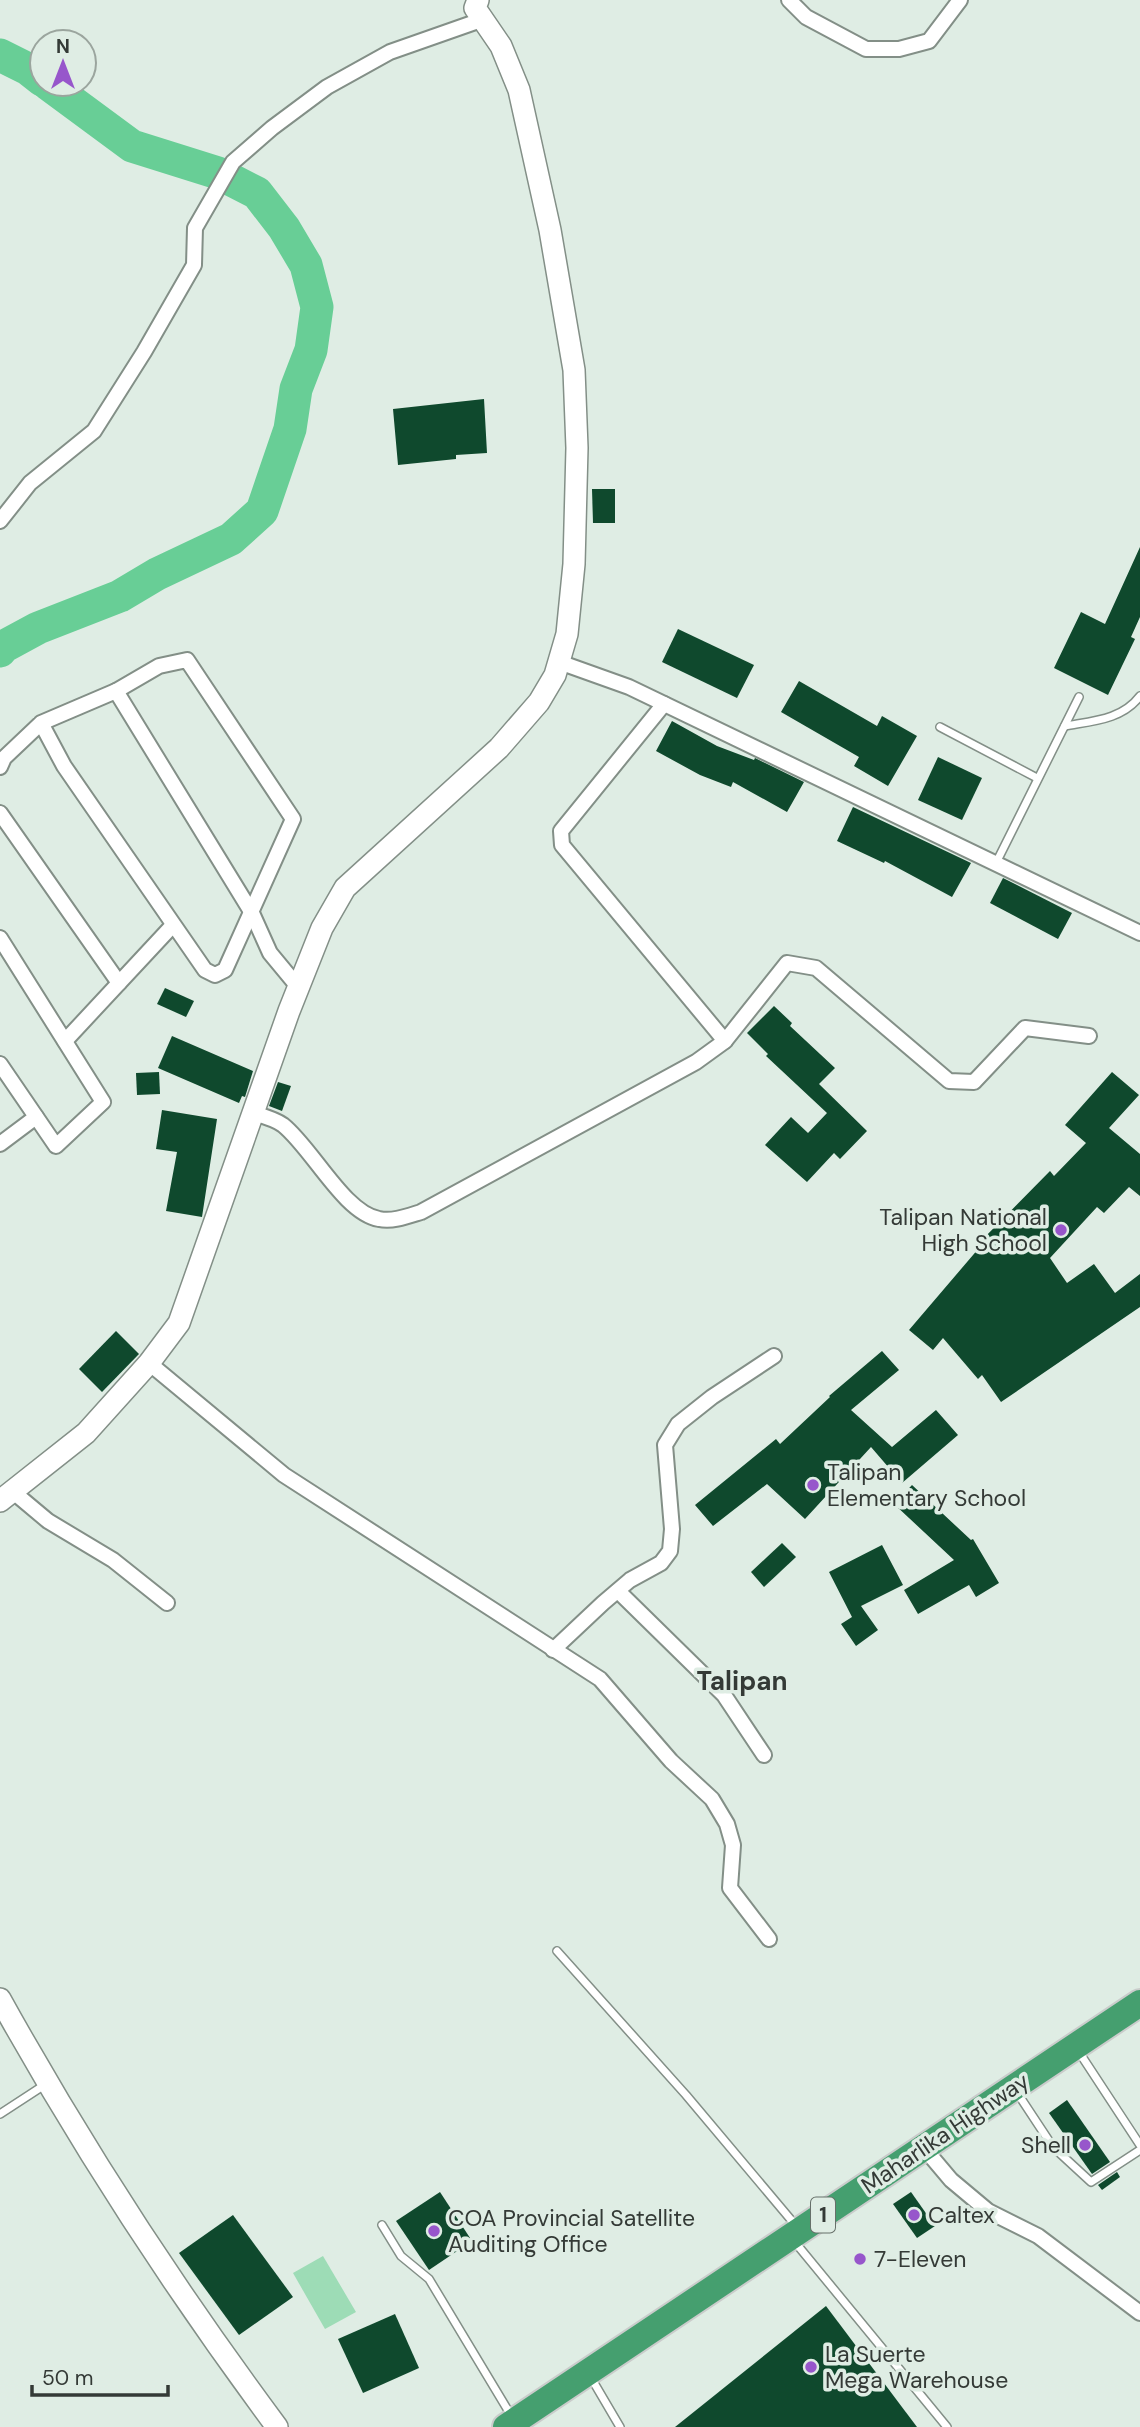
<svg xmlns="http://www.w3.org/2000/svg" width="1140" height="2427" font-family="'DM Sans',sans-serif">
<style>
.green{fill:#9ddcb6}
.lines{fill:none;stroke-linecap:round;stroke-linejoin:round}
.river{stroke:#68ce96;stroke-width:33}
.building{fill:#0f492d}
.lane-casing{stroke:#838f87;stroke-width:10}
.street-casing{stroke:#838f87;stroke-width:18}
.secondary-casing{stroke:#838f87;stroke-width:24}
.highway-casing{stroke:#cacccb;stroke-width:30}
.lane{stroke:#fff;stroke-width:7}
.street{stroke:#fff;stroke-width:14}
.secondary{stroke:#fff;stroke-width:21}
.highway{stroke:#459f6f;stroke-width:26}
.poi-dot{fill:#9756cb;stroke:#dfede4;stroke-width:2.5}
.labels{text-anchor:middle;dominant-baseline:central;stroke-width:7;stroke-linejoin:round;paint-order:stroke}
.shield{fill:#dfede4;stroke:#67706a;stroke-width:2}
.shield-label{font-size:21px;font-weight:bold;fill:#343a36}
.poi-label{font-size:23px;fill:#343a36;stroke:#dfede4;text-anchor:start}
.street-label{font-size:23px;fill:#343a36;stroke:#dfede4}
.quarter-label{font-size:26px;font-weight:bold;fill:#343a36;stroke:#dfede4}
</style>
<rect width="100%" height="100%" fill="#dfede4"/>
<!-- green -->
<path class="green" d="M323,2256L356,2312L325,2329L293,2273Z"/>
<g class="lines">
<!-- river -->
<g class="river">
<path d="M0,55L28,69L42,80"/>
<path d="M0,651L3,647L38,628L120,596L157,574L231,539L262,511L290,429L296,389L311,350L317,307L306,265L284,228L257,193L218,173L132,146L48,84"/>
</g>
</g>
<!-- building -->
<g class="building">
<path d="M484,399L487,453L456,455V459L398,465L393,409Z"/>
<path d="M592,489H615V523H593Z"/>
<path d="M1140,547V617L1131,637L1135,639L1108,695L1054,668L1081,612L1105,624Z"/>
<path d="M678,629L754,665L737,698L662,662Z"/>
<path d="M799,681L877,726L882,716L917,736L888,786L854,766L859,757L781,712Z"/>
<path d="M672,721L717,746L754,760L755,758L804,782L787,812L733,782L731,787L700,775L656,751Z"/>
<path d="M938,757L982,778L962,820L918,800Z"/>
<path d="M853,807L971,863L952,897L885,861L884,863L837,841Z"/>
<path d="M1003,878L1072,913L1058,939L990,903Z"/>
<path d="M165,988L194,1001L186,1017L157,1004Z"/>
<path d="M774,1006L792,1023L790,1026L835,1068L819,1084L867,1131L840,1159L834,1153L807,1182L765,1145L791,1117L808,1133L827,1113L766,1056L768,1054L747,1033Z"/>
<path d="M172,1036L253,1071L245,1097L242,1096L239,1103L158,1068Z"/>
<path d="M159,1072L160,1094L137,1095L136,1073Z"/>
<path d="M1112,1072L1139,1095L1109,1128L1140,1154V1196L1129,1187L1104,1213L1097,1207L1050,1258L1067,1283L1094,1264L1115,1293L1140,1274V1307L1001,1402L982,1375L978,1379L943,1338L933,1350L909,1330L979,1248L977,1245L1050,1171L1054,1176L1086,1143L1065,1125Z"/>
<path d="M278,1082L291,1086L282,1111L269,1106Z"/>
<path d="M162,1110L217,1119L202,1217L166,1211L177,1152L156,1149Z"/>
<path d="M116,1331L139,1354L102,1392L79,1369Z"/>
<path d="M882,1351L899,1370L851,1410L892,1447L936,1410L958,1435L902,1483L871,1447L805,1519L767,1484L713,1526L695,1505L776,1439L780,1444L830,1397L829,1396Z"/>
<path d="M912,1485L971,1540L973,1539L999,1583L976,1597L969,1585L918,1614L904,1590L954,1560L894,1504Z"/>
<path d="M782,1543L796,1557L764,1587L751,1572Z"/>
<path d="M882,1545L903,1585L861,1606L878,1630L856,1646L841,1624L852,1617L829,1572Z"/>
<path d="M1067,2100L1110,2162L1092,2174L1049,2113Z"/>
<path d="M1117,2172L1120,2177L1102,2190L1098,2185Z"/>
<path d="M440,2192L472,2241L429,2270L396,2221Z"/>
<path d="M911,2192L935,2226L917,2238L893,2204Z"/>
<path d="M233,2215L293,2297L239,2335L179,2253Z"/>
<path d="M826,2306L917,2427H675Z"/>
<path d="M395,2314L419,2368L363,2393L338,2339Z"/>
</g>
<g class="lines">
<!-- lane casing -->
<g class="lane-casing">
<g id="lane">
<path d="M1065,726C1092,721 1122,720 1140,696"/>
<path d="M940,727L1037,778"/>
<path d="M996,863L1079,697"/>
<path d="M557,1951L686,2095L797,2227"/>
<path d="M1079,2052L1140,2145"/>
<path d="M1016,2091L1053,2147L1091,2182L1140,2150"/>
<path d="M0,2114L46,2084"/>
<path d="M382,2225L401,2256L429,2279L512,2417"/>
<path d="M794,2241L947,2427"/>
<path d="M590,2376L620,2427"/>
</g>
</g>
<!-- street casing -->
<g class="street-casing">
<g id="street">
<path d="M789,0L806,17L866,49H899L929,41L960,0"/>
<path d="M0,521L30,483L94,431L144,352L194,265L195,228L233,162L272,128L327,87L390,52L484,19"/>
<path d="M559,662L629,687L1140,933"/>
<path d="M116,691L252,913L270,953L299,988"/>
<path d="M0,767L4,758L41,723L116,691L159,666L187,660L293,819L225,970L215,975L205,970L64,766L41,723"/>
<path d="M0,813L119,983"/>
<path d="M0,938L103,1102L56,1146L0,1064"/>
<path d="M65,1041L173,925"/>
<path d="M725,1041L787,963L816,968L949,1081L974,1082L1025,1028L1089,1036"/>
<path d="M253,1113C263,1116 275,1119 283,1125C312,1148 344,1213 379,1219C393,1222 408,1216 421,1212L696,1062L725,1041L562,845L561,831L664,704"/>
<path d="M0,1144L36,1117"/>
<path d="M149,1363L284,1475L600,1679L671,1761L712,1799L727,1824L733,1845L730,1888L769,1939"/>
<path d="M11,1490L48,1521L113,1560L167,1603"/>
<path d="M618,1591L724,1695L764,1755"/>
<path d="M553,1650L603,1603L630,1580L661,1563L670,1551L672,1529L665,1445L678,1424L712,1397L774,1356"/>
<path d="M924,2148L951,2180L988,2211L1038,2236L1140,2313"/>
</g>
</g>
<!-- secondary casing -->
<g class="secondary-casing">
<g id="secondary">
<path d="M0,1501L86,1433L149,1363L179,1323L289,1011L322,928L345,888L499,748L539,702L555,675L567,634L574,564L577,448L574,370L550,230L519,90L501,46L475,8L478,0"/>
<path d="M0,1999C82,2147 176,2291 277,2427"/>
</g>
</g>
<!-- highway casing -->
<g class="highway-casing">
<path id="highway" d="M506,2427L1140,2003"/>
</g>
<!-- lane -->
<use href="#lane" class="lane"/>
<!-- street -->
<use href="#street" class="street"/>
<!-- secondary -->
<use href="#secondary" class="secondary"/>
<!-- highway -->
<use href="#highway" class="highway"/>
</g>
<!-- markers -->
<g class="poi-dot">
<circle cx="1061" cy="1230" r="7"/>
<circle cx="813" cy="1485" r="7"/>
<circle cx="1085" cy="2145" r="7"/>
<circle cx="914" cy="2215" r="7"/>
<circle cx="434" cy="2231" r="7"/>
<circle cx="860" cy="2259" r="7"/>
<circle cx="811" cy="2367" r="7"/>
</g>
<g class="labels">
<!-- shield labels -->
<rect class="shield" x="811" y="2197.5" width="24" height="35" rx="5"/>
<g class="shield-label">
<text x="823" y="2215">1</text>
</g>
<!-- poi labels -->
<g class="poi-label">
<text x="1047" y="1217" text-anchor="end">Talipan National<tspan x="1047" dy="26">High School</tspan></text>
<text x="827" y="1472">Talipan<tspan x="827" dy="26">Elementary School</tspan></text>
<text x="1071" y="2145" text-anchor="end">Shell</text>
<text x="928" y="2215">Caltex</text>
<text x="448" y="2218">COA Provincial Satellite<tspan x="448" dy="26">Auditing Office</tspan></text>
<text x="874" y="2259">7-Eleven</text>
<text x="825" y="2354">La Suerte<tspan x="825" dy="26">Mega Warehouse</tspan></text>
</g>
<!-- street labels -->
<g class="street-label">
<text transform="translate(945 2133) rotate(-34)">Maharlika Highway</text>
</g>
<!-- quarter labels -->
<g class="quarter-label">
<text x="742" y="1681">Talipan</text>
</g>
</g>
<!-- north arrow -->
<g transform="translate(63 63)"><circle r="33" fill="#dfede4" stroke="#9ba59e" stroke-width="2"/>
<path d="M0-5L12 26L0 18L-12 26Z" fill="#9756cb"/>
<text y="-10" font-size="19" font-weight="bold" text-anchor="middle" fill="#343a36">N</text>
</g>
<!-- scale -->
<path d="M32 2385v10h136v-10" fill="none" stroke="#343a36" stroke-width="3.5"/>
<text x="42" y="2385" font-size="21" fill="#343a36" stroke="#dfede4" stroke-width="5" paint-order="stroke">50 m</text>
</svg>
